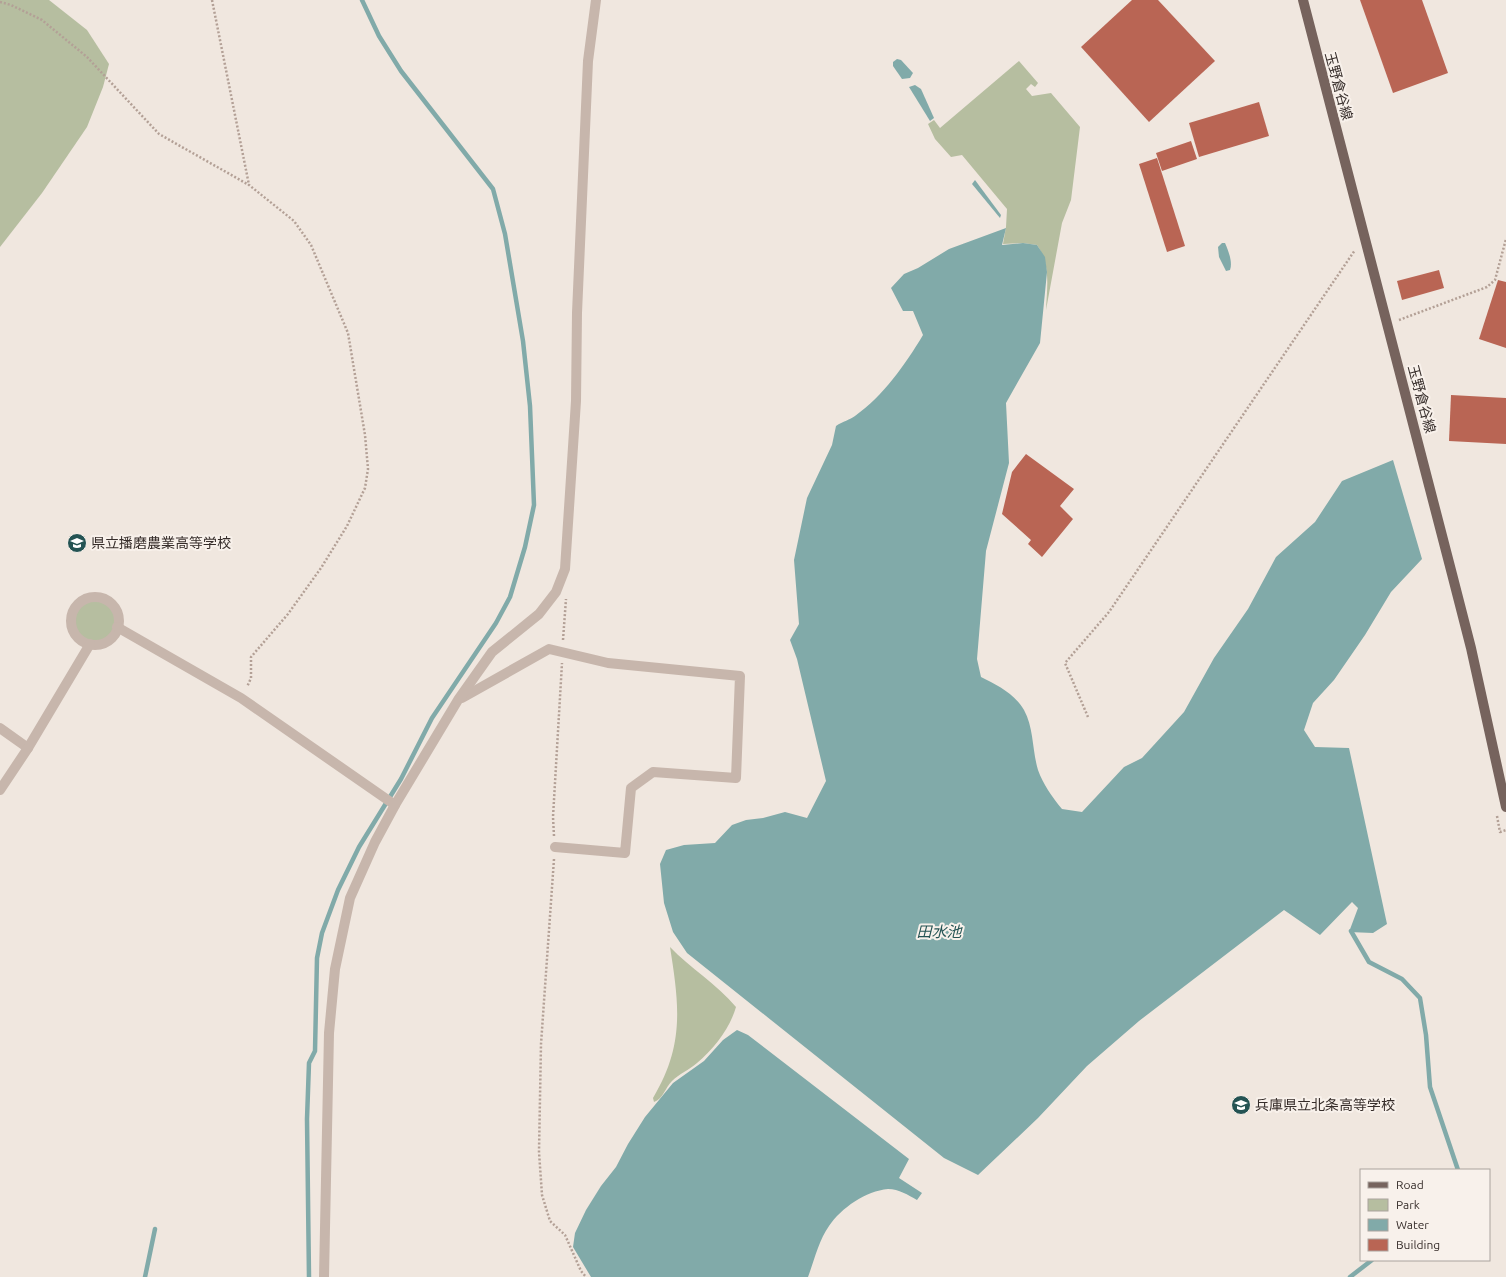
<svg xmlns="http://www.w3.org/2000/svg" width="1506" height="1277" font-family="Ubuntu,'Noto Sans JP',sans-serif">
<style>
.green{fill:#b6bea0}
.water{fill:#81aaa9}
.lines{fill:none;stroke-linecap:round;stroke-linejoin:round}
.stream{stroke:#81aaa9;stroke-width:4.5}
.building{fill:#b96554}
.path{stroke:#b3a096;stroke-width:2.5;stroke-dasharray:2 2;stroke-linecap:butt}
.minor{stroke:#c7b6ac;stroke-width:10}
.major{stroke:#76635d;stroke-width:10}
.labels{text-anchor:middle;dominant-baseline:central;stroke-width:4;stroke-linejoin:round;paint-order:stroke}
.street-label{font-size:14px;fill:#362d2a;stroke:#f8f1eb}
.poi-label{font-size:14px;fill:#362d2a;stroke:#f8f1eb;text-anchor:start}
.water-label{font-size:15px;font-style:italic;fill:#245353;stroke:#f8f1eb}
</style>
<rect width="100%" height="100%" fill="#f0e7df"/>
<!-- green -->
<g class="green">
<path d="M0,0H49L87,30L109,64L103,87L87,127L42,193L0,247Z"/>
<path d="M1019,61L1038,83L1035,87L1031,84L1026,89L1032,96L1051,93L1080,127L1071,200L1062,223L1046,310C1047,287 1051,265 1037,245L1023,243L1003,244L1006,227L1007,209L962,155L951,157L935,139L928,124L934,120L940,128Z"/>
<circle cx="94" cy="621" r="22"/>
<path d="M670,947C690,968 717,984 736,1007C730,1028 714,1049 697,1063C689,1070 679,1074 672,1081C665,1088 663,1099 654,1102L653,1098C685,1045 679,1004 670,947Z"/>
</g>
<!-- water -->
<g class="water">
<path d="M897,59L901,60L913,73L910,78L902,79L893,66V62Z"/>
<path d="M915,85L921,89L934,118L930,121L909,87Z"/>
<path d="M975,180L1001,215L1000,218L972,184Z"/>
<path d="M1006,228L1002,245L1023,243L1037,245L1045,257L1047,272L1040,343L1006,403L1009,463L986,551L977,659L981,677C997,685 1015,694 1024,710C1034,728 1032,750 1038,770C1043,784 1052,797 1062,809L1082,812L1124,767L1142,758L1184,712L1214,658L1248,609L1276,557L1315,522L1342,481L1393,460L1422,559L1391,592L1365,635L1334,680L1313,703L1304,730L1315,747L1349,748L1387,924L1373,933L1349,932L1358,908L1352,902L1320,935L1284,910L1139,1021L1087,1066L1038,1118L978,1175L944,1158L687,953L673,932L664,903L660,864L666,850L684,845L715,843L732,825L746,820L763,818L785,812L807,818L826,781L797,659L790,640L799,624L794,560L807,498L832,445L836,426C843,421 850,420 855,416C883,396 905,365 923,335L913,311H903L891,288L904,274L918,268L949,249Z"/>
<path d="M1222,243H1225C1228,250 1233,262 1230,270L1226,271L1219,257L1218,247Z"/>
<path d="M737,1030L748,1035L909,1159L899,1178L922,1193L917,1200C908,1195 899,1189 888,1189C866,1191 841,1208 829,1226C819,1240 814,1261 808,1277H591L573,1247L575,1233L586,1210L601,1186L616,1167L628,1144L645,1117L673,1083L704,1061L723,1040Z"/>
</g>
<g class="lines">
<!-- stream -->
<g class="stream">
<path d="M1351,931L1369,962L1402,979L1420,998L1426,1035L1430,1087L1458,1170"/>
<path d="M145,1277L155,1229"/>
<path d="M309,1277L307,1119L309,1063L315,1051L317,958L322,933L338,890L359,847L401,779L432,718L496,623L510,597L525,547L534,505L530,406L523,341L505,234L493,189L401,71L379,36L362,0"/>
<path d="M1350,1277L1372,1260"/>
</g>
</g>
<!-- building -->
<g class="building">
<path d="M1132,0H1158L1215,61L1149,122L1081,47Z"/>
<path d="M1360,0H1422L1448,73L1393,93Z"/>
<path d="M1259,102L1269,136L1199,157L1189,123Z"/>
<path d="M1191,141L1197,159L1162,171L1156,153Z"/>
<path d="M1157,158L1185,246L1167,252L1139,164Z"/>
<path d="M1439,270L1444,288L1402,300L1397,281Z"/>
<path d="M1498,280L1506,282V348L1479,339Z"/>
<path d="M1451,395L1506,398V444L1449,441Z"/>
<path d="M1026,454L1074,489L1060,506L1073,519L1042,557L1028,544L1031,540L1002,514L1012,472Z"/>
</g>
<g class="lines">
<!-- path -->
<g class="path">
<path d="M212,0L249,185"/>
<path d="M0,2L11,5L42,20L87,57L159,134L249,185L294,221L311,245L348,333L365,435L368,469L365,488L347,526L321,568L288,614L251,657V678L247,687"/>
<path d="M1399,320L1487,287L1495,280L1506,239"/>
<path d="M563,640L566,599"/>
<path d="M1088,717L1065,663L1109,612L1355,250"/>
<path d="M1497,816L1500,832L1506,830"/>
<path d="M554,836L553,817L562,663"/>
<path d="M554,859L541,1044L539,1152L542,1195L550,1221L565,1235L581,1271L586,1277"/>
</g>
<!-- minor -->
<g class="minor">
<circle cx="95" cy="621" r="24"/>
<path d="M117,627L241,698L395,805"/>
<path d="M462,698L549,649L608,663L740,676L736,778L653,772L631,788L625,853L555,847"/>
<path d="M0,728L28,748"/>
<path d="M0,790L28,748L90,644"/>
<path d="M324,1277L329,1033L335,969L350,898L375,842L395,805L458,700L492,652L539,614L556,592L565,569L576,401L577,313L588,61L596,0"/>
</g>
<!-- major -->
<path class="major" d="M1303,0L1452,574L1471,648L1506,807"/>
</g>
<!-- icons -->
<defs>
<g id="school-disc" transform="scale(1)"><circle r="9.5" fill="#245353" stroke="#f8f1eb"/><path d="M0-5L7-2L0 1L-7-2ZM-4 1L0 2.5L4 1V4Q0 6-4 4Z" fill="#fff"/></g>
</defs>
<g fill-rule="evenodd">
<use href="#school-disc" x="77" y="543"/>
<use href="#school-disc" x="1241" y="1105"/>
</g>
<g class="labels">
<!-- street labels -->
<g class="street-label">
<text transform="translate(1339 86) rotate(75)">玉野倉谷線</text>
<text transform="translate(1422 399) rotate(75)">玉野倉谷線</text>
</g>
<!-- poi labels -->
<g class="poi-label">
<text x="91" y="543">県立播磨農業高等学校</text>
<text x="1255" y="1105">兵庫県立北条高等学校</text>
</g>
<!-- water labels -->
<g class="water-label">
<text x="939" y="931">田水池</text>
</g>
</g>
<!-- legend -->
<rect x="1360" y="1169" width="130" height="92" fill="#f8f1eb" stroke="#aaa39e"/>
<rect x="1368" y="1182" width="20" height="6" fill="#76635d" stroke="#aaa39e"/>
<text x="1396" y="1189" font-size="12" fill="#362d2a">Road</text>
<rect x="1368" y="1199" width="20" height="12" fill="#b6bea0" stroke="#aaa39e"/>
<text x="1396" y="1209" font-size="12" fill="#362d2a">Park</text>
<rect x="1368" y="1219" width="20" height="12" fill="#81aaa9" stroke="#aaa39e"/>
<text x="1396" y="1229" font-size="12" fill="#362d2a">Water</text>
<rect x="1368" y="1239" width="20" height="12" fill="#b96554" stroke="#aaa39e"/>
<text x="1396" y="1249" font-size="12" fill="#362d2a">Building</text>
</svg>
